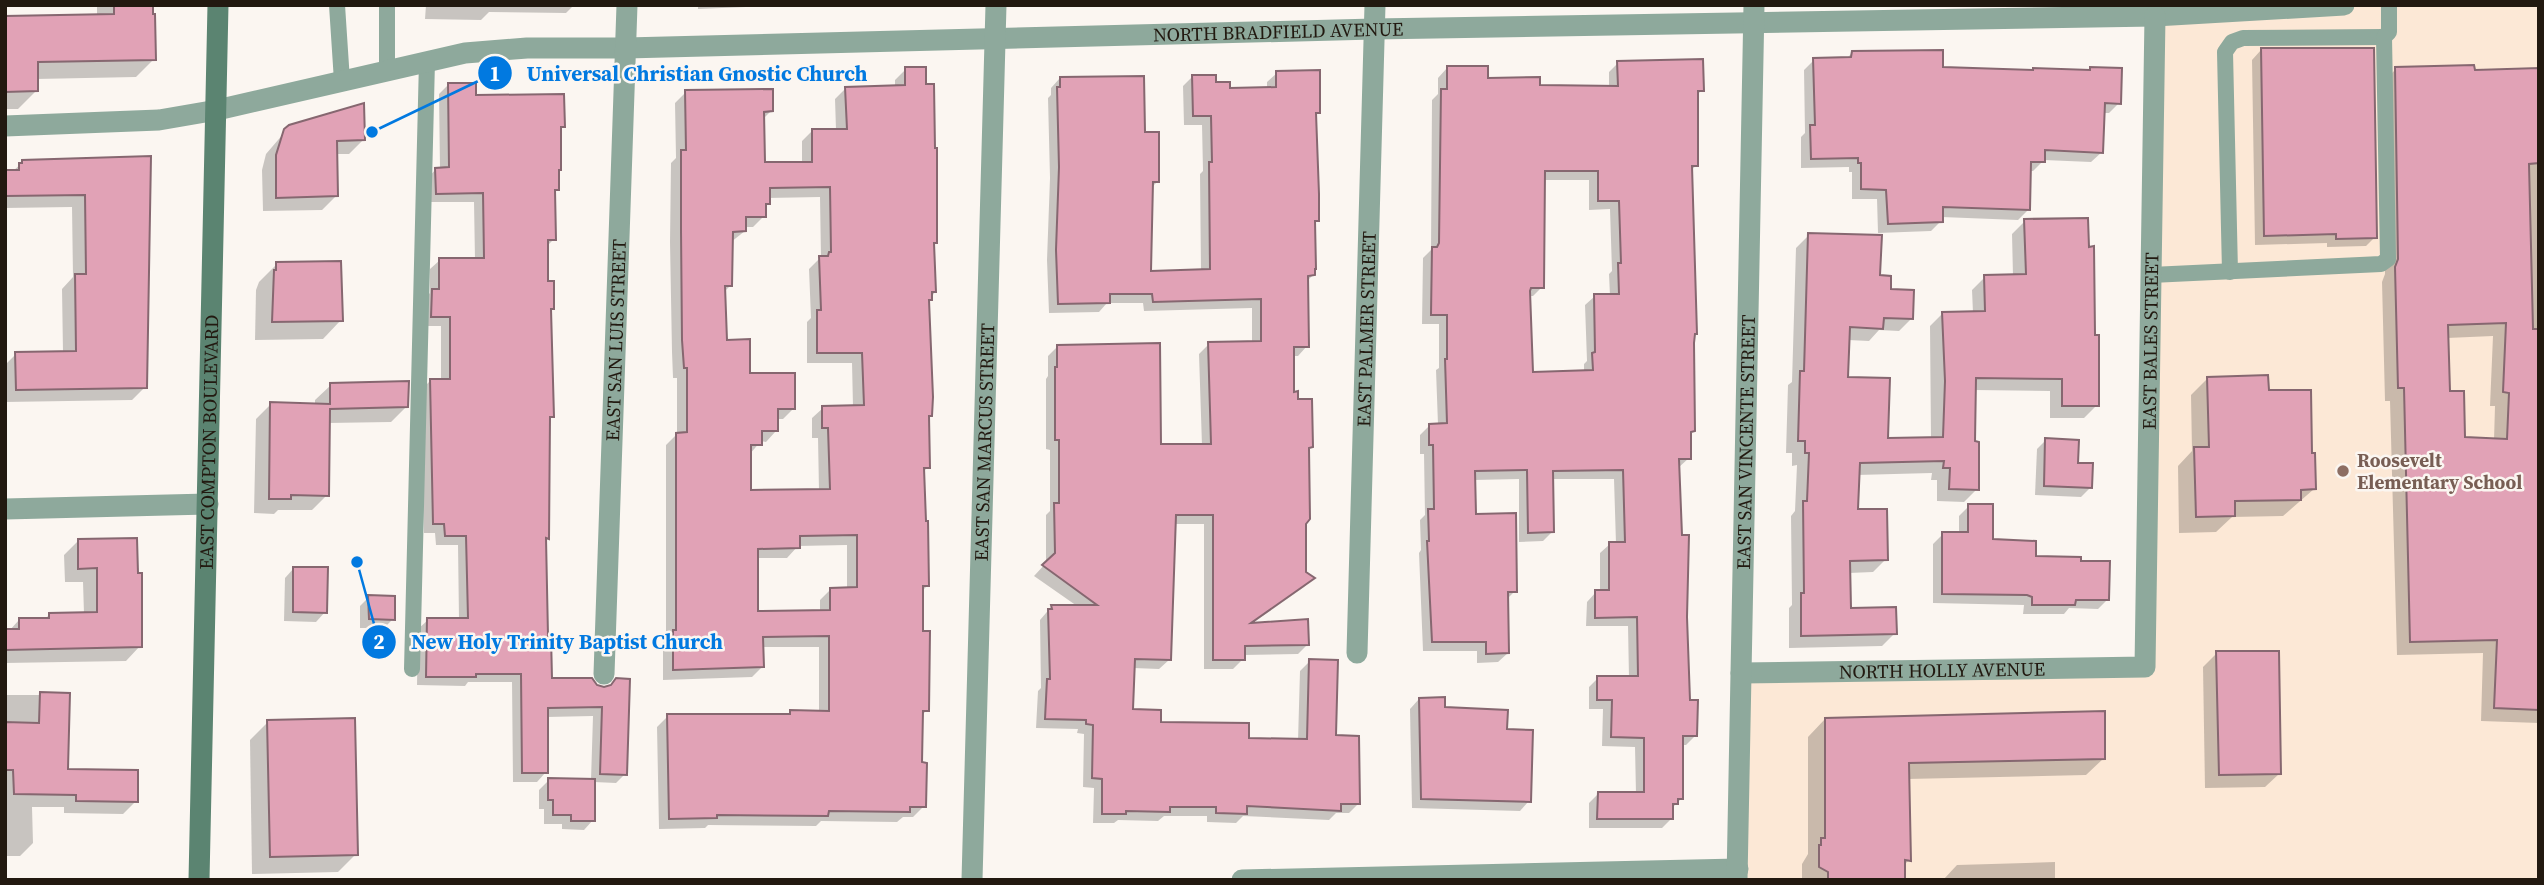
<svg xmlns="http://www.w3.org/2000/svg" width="2544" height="885" font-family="'Source Serif 4',serif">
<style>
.built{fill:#fce8d6}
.shadow{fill:#0003;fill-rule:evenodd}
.building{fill:#e1a2b6;stroke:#866770;stroke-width:2;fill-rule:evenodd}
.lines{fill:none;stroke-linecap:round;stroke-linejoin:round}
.lane{stroke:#8ea99c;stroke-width:16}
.street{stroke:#8ea99c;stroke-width:21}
.secondary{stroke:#5b8471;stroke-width:21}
.education-dot{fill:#8d6e63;stroke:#fbf6f1;stroke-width:2.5}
.labels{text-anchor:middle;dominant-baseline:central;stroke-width:5;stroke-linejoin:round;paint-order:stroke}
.street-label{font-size:19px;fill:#221910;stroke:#fbf6f1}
.education-label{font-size:19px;font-weight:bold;fill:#785e54;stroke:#fbf6f1;text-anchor:start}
.leader{fill:none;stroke:#0179e0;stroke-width:2.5}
.callout-dot{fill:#0179e0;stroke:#fbf6f1;stroke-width:2.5}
.mark-label{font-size:21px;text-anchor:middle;font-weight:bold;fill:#fff}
.callout-label{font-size:21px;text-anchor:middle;font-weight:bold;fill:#0179e0;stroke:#fbf6f1;stroke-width:5;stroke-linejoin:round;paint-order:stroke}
</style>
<rect width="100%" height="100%" fill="#fbf6f1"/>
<!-- built -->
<path class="built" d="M2344,5H2539V880H1737L1741,673L2145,666L2155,16Z"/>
<!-- shadow -->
<g class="shadow">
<path d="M97,5H151L154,59L136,77L36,79V91L18,109H5V18L97,16Z"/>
<path d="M426,5H574L566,13L489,12L481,20L425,19Z"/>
<path d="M698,5H796L698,9Z"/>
<path d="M2261,50L2375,237L2366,246L2327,247V243L2255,245L2252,60Z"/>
<path d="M1852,53L1942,69L2088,72L2091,69L2119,103L2109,113H2103L2102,152L2091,162L2044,160L2033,171H2029L2028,210L2018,220L1941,217V221L1931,231L1878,233L1877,199H1852V172H1849V167L1801,168V137L1805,133L1804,70L1814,60L1846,59Z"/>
<path d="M1618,63L1702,90L1696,96L1697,165L1690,171L1693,431L1689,435V458L1678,468L1688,702L1695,736L1686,745H1681L1682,798L1672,808V818L1662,828H1589V803L1598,794H1636L1635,747L1602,746L1603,709H1589V687L1598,678H1629L1628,626H1586L1587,602L1596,592H1600V553L1610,544H1616L1614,479H1552V532L1543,541L1519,542V479L1474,480V515L1515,591L1507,599L1508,653L1498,662L1477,663V651H1423L1419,553L1421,550L1420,520L1425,515L1424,454H1420V435L1429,426L1438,425L1436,370L1439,368V324H1422L1423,258L1431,250L1432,100L1438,94V78L1447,68L1487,79L1538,87H1609V72ZM1543,180H1589V210L1610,209L1612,271L1609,274L1610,296H1595L1585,305L1587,361L1584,364V372L1532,374L1528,296H1533L1542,287Z"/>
<path d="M906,69L935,242L932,246L935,292L928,302V467L922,473L928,585L922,591L921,633L927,710L921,716L920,764L924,806L913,817H903L897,822L821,821L816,826L708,825L705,828L659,829L657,727L668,716H787L791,712L819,713V647H762L763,666L752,677L663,680V642L666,639V445L677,434V378H673L672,352L670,242L671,163L676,158L675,103L686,92L771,111L763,119V164H802V141L813,130H836L835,99L846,88L895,87V80ZM820,197L821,257L809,269L811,318L807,322V363H852L853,407L823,408L812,418V438H818L819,491H749V455L761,441L766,442L776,431V419H783L794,408L749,374L725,342L723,293L731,285V242L745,231V227H753L764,216V207L768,203V198ZM847,545V589H831L820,600V612H757L756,558H787L798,546Z"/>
<path d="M2396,69L2473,71L2539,70V723L2481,721L2483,653L2397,655L2390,401H2385L2382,282L2385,274L2382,83ZM2493,336L2490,406H2495L2494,440L2463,439L2449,393L2447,338Z"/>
<path d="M1277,73L1318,112L1314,116L1317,220L1313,224V275L1306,282L1307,346L1298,356H1292V394L1311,447L1307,450L1304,523L1305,573L1313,578L1304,587L1250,625L1308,644L1298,654L1243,655V659L1233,669H1204V524H1174L1169,660L1159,669L1133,668L1131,710L1159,723L1247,740L1298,741L1300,671L1310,661L1358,804L1349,813H1336L1329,820L1243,816L1236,823L1207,822V816H1164L1158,821L1118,820L1114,823H1093L1094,788L1083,787L1084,734L1077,733L1078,729L1036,728L1038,691L1041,688L1040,620L1052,606H1077L1034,576L1046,563V515L1050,511V450L1046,449V379L1048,376V356L1058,346L1160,446H1202L1199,354L1209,344L1252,343V308L1144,311L1143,303H1107L1099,312L1049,313L1047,260L1050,178L1048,98L1051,95V88L1060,78L1143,134L1157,182L1151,188L1150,273L1201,271L1200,174L1203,171L1202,125H1184L1183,86L1192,77L1228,90L1267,89V82Z"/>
<path d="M448,85L474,97L563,126L559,130L557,190L554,193V239L547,246L546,282L552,309L549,311L552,417L549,420L548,538L544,541L546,638L550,680L595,686L625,774L616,783L594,782L593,820L584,830L562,829V824H544V809H539V790L549,780H591L593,716L547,717L546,772L537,782H513L512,682H468L465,686L417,685L418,629L428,620H459L458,545H436L435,533H424L421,390L430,381H441V326H423V300L430,293V269L440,260H475L474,202H428L427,179L436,169H440L439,94Z"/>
<path d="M290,126L363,140L349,154H336V196L322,210L263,211L262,170L266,154Z"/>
<path d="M149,158L145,387L132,400L5,402V365L16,354L63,353L62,289L73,277L72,207L5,208V172L13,171L23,162Z"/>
<path d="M2025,221L2097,405L2084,418H2050V391L1974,390L1973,443L1977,489L1964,502L1937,501V480H1931L1932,473L1857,475L1856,510L1886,559L1873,572L1849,573L1850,610L1895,633L1882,646L1789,648V608L1792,605L1791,516L1795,511L1797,465L1792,466V453H1786L1788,385L1792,382L1796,248L1809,235L1879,277L1912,318L1899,331L1879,330L1869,341L1848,340L1847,379L1886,440L1931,439L1930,326L1943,313H1973L1972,290L1985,277L2013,276L2012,234Z"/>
<path d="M277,264L341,320L323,339L255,340L256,290L259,282Z"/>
<path d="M2208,378L2267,392L2310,454L2314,489L2283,516L2232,517L2216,532L2179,533L2178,466L2192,451L2191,395Z"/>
<path d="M331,385L406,407L391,422L328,423L327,495L312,510H278L274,514L254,513L256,419L271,404L315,405V400Z"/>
<path d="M2046,440L2077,464L2090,488L2081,497L2035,495L2037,449Z"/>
<path d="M1969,506L1992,541L2034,558L2108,599L2098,609L2069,608L2064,614H2023L2024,605L1933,603V544L1943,534H1959V516Z"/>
<path d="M135,540L140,646L126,661L5,663V631H9L19,620H44L49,615L84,614L83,582H65L64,555L78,541Z"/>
<path d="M294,568L325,612L316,622L284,621L285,578Z"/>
<path d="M369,597L393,619L384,628H360V606Z"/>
<path d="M2217,653L2280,773L2265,787L2205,788L2203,667Z"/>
<path d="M5,695H68L66,770L136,801L123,814L64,813V807H32L33,843L20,856H5Z"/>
<path d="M1419,699L1505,731L1529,801L1520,811L1412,808L1410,709Z"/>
<path d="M1825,719L2104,758L2086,775L1907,779L1909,860L1903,866V880H1802V864L1808,854V737Z"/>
<path d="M268,722L356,854L338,872L252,874L250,740Z"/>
<path d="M2055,862V880H1943L1957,865Z"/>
</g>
<!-- building -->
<g class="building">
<path d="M114,5H153V14H155L156,60L38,62V91L5,92V16L114,14Z"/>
<path d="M2261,48H2374L2377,238L2336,239V234L2264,236Z"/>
<path d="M1943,50V67L2033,70V68L2090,70V67L2122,68L2121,104L2105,103L2103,153L2045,150V162H2031L2030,210L1943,207V222L1888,224L1886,190L1861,189V163H1858V158L1811,159L1810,125H1815L1813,58L1851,57L1852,51Z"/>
<path d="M1703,59L1704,91H1698V166H1692L1697,334H1695L1694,343L1695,431L1691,432V459H1679L1682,535H1689L1687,617L1690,700H1698L1697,736H1683V799H1678V804H1673V819H1597L1598,792H1644V738L1611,737L1612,700H1597V676H1638L1637,617L1595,618V590H1609V542H1625L1623,470L1553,471L1554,532L1528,533L1527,470L1475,471L1476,514L1516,513L1517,592H1508L1509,653L1486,654V642H1432L1427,541H1429L1428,509H1434L1433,445H1429V424L1447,423L1445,359H1447V315H1431L1432,247H1437L1439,243L1441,89H1447V66H1488V78L1540,77V85L1618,86L1617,61ZM1545,171H1598V201H1619L1621,263H1618L1619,294H1594L1595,352L1592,353L1593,370L1533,372L1530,291L1531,288H1544Z"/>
<path d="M2474,65L2475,70L2539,68V163L2529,164L2533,329H2539V710L2494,708L2497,640L2410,642L2404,388H2398L2395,267L2398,259L2395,67ZM2506,323L2503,392L2509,393L2507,439L2465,437L2464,391H2450L2448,325Z"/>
<path d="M905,67H926V84H934L935,148H937V243H934L936,292H932V300H929L933,397L932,416H929L930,468H924L926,521H928L929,586H923V631H930L929,711H923L922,762L927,763L926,807H910V812L829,811L828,816L717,815V818L669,819L667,714H790V710L829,711V636L763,637L764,667L673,670V630H676V433L687,432V368H684L682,340L681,230V150H686L685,90L773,89V111L764,112L765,162H812V129H847L845,87L905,85ZM830,187L831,252H829L828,256H819L821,310H817V353H862L864,405L822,406V428H828L830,489L751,490V445H762V431H778V409H795V373H750V339L727,340L725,286H732L733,232L746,231V217H766V204H770V188ZM857,535V587L830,588V610L758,611V549L800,548V536Z"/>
<path d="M1320,70V113H1316L1319,194V221H1315L1316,269H1315V275L1308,276L1309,347H1294V392L1298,391V399H1312L1313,447L1309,448L1310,519L1306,524V572L1315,578L1251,623L1308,619L1309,645L1245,646V660H1213V515H1176L1171,660L1135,659L1133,709L1161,710V722L1249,723V738L1307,739L1309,659L1338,660L1336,735L1359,736L1360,804H1341V811L1247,806V814L1216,813V807H1170V812L1126,811V814H1102V779L1092,778L1093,725L1086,724V720L1045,719L1047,679H1050L1048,609H1052L1051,605H1097L1042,565L1055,553L1054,503H1059V440H1055V367H1057V345L1160,343L1161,444H1211L1208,342L1261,341V299L1153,302L1152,294H1110V303L1058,304L1056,250L1059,167L1057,87H1060V77L1144,76L1145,132H1159V182H1153L1151,271L1210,269L1209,162H1212L1211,116H1193L1192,75H1216V82H1230V88L1276,87V71Z"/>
<path d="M448,83H476V95L564,94L565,127H561V170H559V190H555L556,240H548V281H554V309H551L554,417H550L549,539L546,538L548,636H551L552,678H592L597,685L604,687L611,685L616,678L630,679L627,775L600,774L602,707L548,708V773H522L521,674H476V677H426L427,618H468L466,536H445L444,524H433L430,379H450V317H431L432,289H439V258H484L483,193L436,194L435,168L449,167Z"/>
<path d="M364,103L365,140L337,141L338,196L276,198V155L284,129L289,125Z"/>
<path d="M151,156L147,388L16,390L15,352L76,351L75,274H86L85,195L5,196V170H19V163H22V160Z"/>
<path d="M2088,218L2089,247L2094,246L2095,335H2099V406H2062V379L1976,378L1975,441L1979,442V490L1949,489L1950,468H1943L1944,461L1860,463L1858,509H1887L1888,560L1850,561L1851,608L1896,607L1897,634L1801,636V593H1804L1803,501H1807L1809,453H1805V441H1798L1800,371H1804L1808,233L1882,235L1880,275L1891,276V289L1914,290L1913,319L1884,318L1883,329L1850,327L1848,377L1890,378L1888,438L1943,437L1945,381L1942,312L1985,311L1984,275L2026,274L2024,219Z"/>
<path d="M341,261L343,321L272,322L274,270H276V262Z"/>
<path d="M2268,375L2269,390H2311L2312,453H2315L2316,489L2301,490V500L2235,501V516L2196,517L2194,447H2209L2207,377Z"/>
<path d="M409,381L408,407L330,409L329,496L291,495V499H269L270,402L330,404V383Z"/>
<path d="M2045,438L2079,440L2078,463H2093L2092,488L2044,486Z"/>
<path d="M1968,504H1993V539L2036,541V556L2081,557V561H2110L2109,600H2076L2075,605H2032V597L2027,595L1942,594V532H1968Z"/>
<path d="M137,538L138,573H142V647L5,650V629H19V618H49V613L97,612V568L78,569V539Z"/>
<path d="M293,567H328L327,613L293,612Z"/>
<path d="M368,595L395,596V620L369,619Z"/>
<path d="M2216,651H2279L2281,774L2219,775Z"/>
<path d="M40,692L70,693L68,769L138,770V802L76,801V795L14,794L13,770H5V722L39,723Z"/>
<path d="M1445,697V707L1508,710L1507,729L1533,730L1531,802L1421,799L1419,698Z"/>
<path d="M2105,711V759L1909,763L1911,861L1905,860V880H1828V872L1819,867V845H1821V838H1825V718Z"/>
<path d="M355,718L358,855L270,857L267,720Z"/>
<path d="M548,778L595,779V821H571V815H553V800H548Z"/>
</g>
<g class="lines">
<!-- lane -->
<g class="lane">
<path d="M337,5L342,81"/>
<path d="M387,70V5"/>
<path d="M2230,272L2225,52L2232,42L2243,38L2384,37"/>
<path d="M2151,275L2381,264L2388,259L2384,37L2389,32V5"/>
<path d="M412,669L427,61"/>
</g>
<!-- street -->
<g class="street">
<path id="s1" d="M5,126L159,120L217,110L465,53L527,48H626L1374,29L2155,16L2344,5"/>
<path d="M5,509L208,504"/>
<path id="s2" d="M1357,653L1375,5"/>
<path id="s3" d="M1741,673L2145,667L2155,16"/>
<path id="s4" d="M604,674L627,5"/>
<path id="s5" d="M972,880L996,5"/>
<path d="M1242,880L1738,869"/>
<path id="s6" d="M1737,880L1754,5"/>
</g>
<!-- secondary -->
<path class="secondary" id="s7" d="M199,880L218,5"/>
</g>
<!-- markers -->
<circle class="education-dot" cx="2343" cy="471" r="7"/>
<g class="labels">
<!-- street labels -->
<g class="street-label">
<text stroke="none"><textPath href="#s1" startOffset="1281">NORTH BRADFIELD AVENUE</textPath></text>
<text stroke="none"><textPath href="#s2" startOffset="324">EAST PALMER STREET</textPath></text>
<text stroke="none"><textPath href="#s4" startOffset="334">EAST SAN LUIS STREET</textPath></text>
<text stroke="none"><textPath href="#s3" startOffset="730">EAST BALES STREET</textPath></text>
<text stroke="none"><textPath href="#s6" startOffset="438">EAST SAN VINCENTE STREET</textPath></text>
<text stroke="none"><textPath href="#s7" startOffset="438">EAST COMPTON BOULEVARD</textPath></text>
<text stroke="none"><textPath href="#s5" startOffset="438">EAST SAN MARCUS STREET</textPath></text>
<text stroke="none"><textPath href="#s3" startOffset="201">NORTH HOLLY AVENUE</textPath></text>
</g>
<!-- education labels -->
<g class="education-label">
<text x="2357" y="460">Roosevelt<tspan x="2357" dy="22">Elementary School</tspan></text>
</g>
</g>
<!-- callouts -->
<path class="leader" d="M372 132L495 73M357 562L379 642"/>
<g class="callout-dot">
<circle cx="372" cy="132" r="7"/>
<circle cx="357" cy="562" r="7"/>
<circle cx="495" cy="73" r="18"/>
<circle cx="379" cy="642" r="18"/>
</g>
<g class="mark-label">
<text x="495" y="81">1</text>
<text x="379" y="649">2</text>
</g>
<g class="callout-label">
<text x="697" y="81">Universal Christian Gnostic Church</text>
<text x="567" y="649">New Holy Trinity Baptist Church</text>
</g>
<!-- border -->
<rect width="2544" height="885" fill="none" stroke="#221910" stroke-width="14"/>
</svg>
